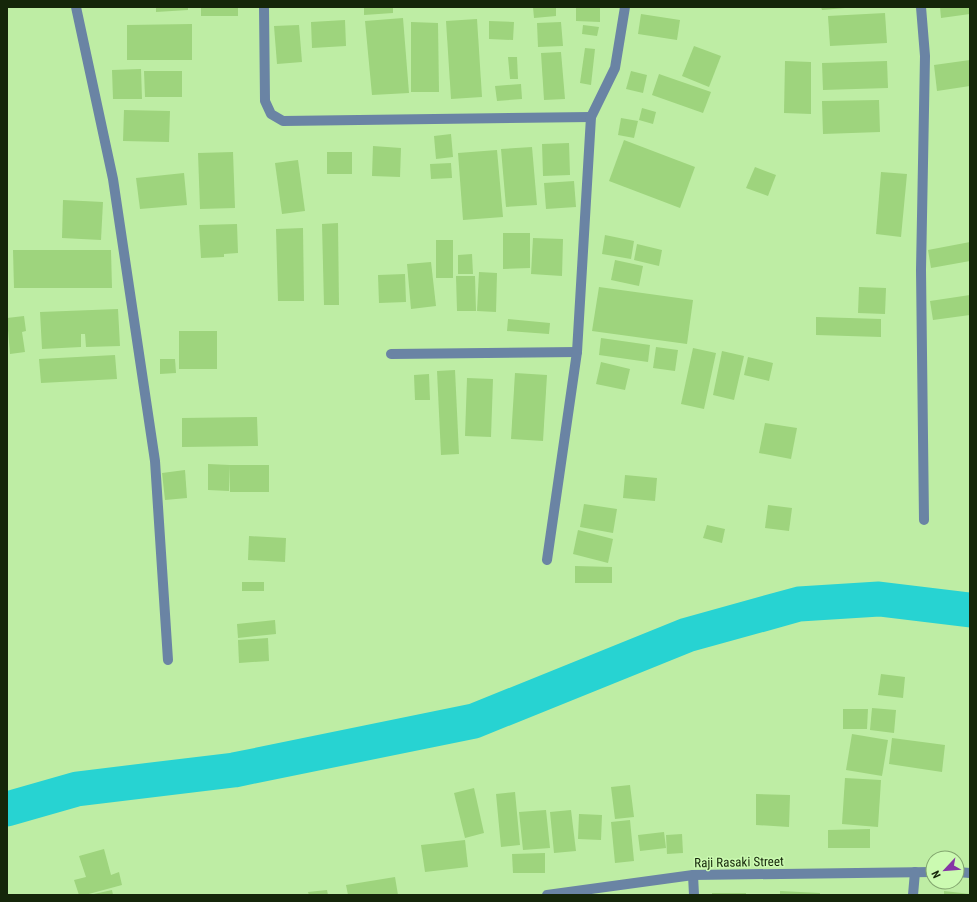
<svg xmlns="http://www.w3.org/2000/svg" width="977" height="902" font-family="'Roboto Condensed',sans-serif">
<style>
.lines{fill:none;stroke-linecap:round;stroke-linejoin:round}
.river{stroke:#27d3d2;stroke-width:35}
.building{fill:#9ed47d}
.minor{stroke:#6a84a4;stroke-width:10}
.labels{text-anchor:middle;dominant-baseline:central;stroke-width:3;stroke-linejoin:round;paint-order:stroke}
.street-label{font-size:13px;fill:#15260a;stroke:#cbfab1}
</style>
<rect width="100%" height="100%" fill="#beeda4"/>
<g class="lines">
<!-- river -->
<path class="river" d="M7,809L77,789L234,770L474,721L687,635L799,604L879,599L970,610"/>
</g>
<!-- building -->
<g class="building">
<path d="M156,7H188V10L156,12Z"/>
<rect x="201" y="7" width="37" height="9"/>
<path d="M364,7H393V13L364,15Z"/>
<path d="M533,7H556V16L534,18Z"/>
<path d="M576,7H600V22L576,21Z"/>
<path d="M821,7H845V8L822,10Z"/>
<path d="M940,7H970V14L941,18Z"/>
<path d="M885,13L887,43L830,46L828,16Z"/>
<path d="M641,14L680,20L677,40L638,34Z"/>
<path d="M403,18L409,93L372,95L365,21Z"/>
<path d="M477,19L482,97L451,99L446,21Z"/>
<path d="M345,20L346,46L312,48L311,22Z"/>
<path d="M489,21L514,22L513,40L489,39Z"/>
<path d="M411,22L438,23L439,92H411Z"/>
<path d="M561,22L563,46L538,47L537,23Z"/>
<path d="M192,24V60H127V25Z"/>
<path d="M299,25L302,62L277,64L274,26Z"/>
<path d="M583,25L599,27L597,36L582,34Z"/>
<path d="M694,46L721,56L709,87L682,76Z"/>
<path d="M585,48L595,49L591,85L580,83Z"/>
<path d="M561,52L565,99L544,100L541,53Z"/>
<path d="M508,57H517L518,79H510Z"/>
<path d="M970,60V86L937,91L934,65Z"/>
<path d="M785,61L811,62V114L784,113Z"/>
<path d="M887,61L888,88L823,90L822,63Z"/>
<path d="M141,69L142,99H113L112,70Z"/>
<path d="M144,71H182V97H145Z"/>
<path d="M631,71L647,75L643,93L626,89Z"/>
<path d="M659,74L711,92L703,113L652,95Z"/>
<path d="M521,84L522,99L497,101L495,86Z"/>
<path d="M879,100L880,132L823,134L822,101Z"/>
<path d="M642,108L656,112L653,124L639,120Z"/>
<path d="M124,110L170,111L169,142L123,141Z"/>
<path d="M621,118L638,121L634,138L618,135Z"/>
<path d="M451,134L453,157L436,159L434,136Z"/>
<path d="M624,140L695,167L680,208L609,181Z"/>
<path d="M569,143L570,175L543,176L542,144Z"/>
<path d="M373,146L401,148L400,177L372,176Z"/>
<path d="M532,147L537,205L506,207L501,149Z"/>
<path d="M497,150L503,217L463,220L458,153Z"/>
<path d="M233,152L235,208L200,209L198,153Z"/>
<rect x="327" y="152" width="25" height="22"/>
<path d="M298,160L305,211L282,214L275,163Z"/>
<path d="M451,163L452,178L431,179L430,164Z"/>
<path d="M755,167L776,175L768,196L746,188Z"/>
<path d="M881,172L907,174L901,237L876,234Z"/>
<path d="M184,173L187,205L140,209L136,178Z"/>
<path d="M574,181L576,207L546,209L544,183Z"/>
<path d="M63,200L103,202L101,240L62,238Z"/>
<path d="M338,223L339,305H324L322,224Z"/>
<path d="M237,224L238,253L224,254V257L201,258L199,225Z"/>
<path d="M303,228L304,301H278L276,229Z"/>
<path d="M503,233H530V268L503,269Z"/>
<path d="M605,235L634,241L631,259L602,254Z"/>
<path d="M533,238L563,239L562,276L531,274Z"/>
<rect x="436" y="240" width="17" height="38"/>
<path d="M970,242V261L931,268L928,250Z"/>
<path d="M637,244L662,250L659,266L634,260Z"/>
<path d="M13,250H111L112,288H14Z"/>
<path d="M472,254L473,274H458V255Z"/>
<path d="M615,260L643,266L639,286L611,280Z"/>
<path d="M431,262L436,306L411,309L407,264Z"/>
<path d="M479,272L497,273L496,312L477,311Z"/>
<path d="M405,274L406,302L379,303L378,275Z"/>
<path d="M456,276H475L476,311H457Z"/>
<path d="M599,287L693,300L687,344L592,331Z"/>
<path d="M859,287L886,288L885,314L858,313Z"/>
<path d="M970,295V315L933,320L930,301Z"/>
<path d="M118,309L120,346L86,347L85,334H81V347L42,349L40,312Z"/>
<path d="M24,316L26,331L22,332L25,352L10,354L7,318Z"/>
<path d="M816,317L881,319V337L816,335Z"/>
<path d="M508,319L550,323L549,334L507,331Z"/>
<rect x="179" y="331" width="38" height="38"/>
<path d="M601,338L650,345L648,362L599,355Z"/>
<path d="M656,347L678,350L675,371L653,368Z"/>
<path d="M693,348L716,353L704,409L681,404Z"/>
<path d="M722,351L744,356L734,400L713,395Z"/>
<path d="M115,355L117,379L41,383L39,359Z"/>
<path d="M748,357L773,363L769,381L744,375Z"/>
<path d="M160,359H175L176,373L160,374Z"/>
<path d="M601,362L630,369L625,390L596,384Z"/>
<path d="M455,370L459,454L441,455L437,371Z"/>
<path d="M515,373L547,375L543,441L511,439Z"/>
<path d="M429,374L430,400H415L414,375Z"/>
<path d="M467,378L493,379L491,437L465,436Z"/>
<path d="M257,417L258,446L182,447V418Z"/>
<path d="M765,423L797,428L791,459L759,453Z"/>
<path d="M208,464L230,465L229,491L208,490Z"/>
<rect x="230" y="465" width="39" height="27"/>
<path d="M185,470L187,498L165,500L162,473Z"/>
<path d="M625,475L657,478L655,501L623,498Z"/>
<path d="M584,504L617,509L613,533L580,527Z"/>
<path d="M768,505L792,508L789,531L765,528Z"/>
<path d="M707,525L725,529L722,543L703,538Z"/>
<path d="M578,530L613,539L608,563L573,554Z"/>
<path d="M249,536L286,538L285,562L248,560Z"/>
<path d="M575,566L612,567V583H575Z"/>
<rect x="242" y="582" width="22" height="9"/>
<path d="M275,620L276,634L238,638L237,624Z"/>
<path d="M268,638L269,661L239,663L238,640Z"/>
<path d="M881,674L905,677L903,698L878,695Z"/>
<path d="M872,708L896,710L894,733L870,730Z"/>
<path d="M843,709H868L867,729H843Z"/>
<path d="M852,734L888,740L882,776L846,770Z"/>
<path d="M892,738L945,745L942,772L889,764Z"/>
<path d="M845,778L881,780L878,827L842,824Z"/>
<path d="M630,785L634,817L615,819L611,787Z"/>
<path d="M474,788L484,833L465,838L454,793Z"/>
<path d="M515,792L520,845L501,847L496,794Z"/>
<path d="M756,794L790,795L789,827L756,825Z"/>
<path d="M546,810L550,848L523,850L519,812Z"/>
<path d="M571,810L576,851L554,853L550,812Z"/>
<path d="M579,814L602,815L601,840L578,839Z"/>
<path d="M630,820L634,861L615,863L611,822Z"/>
<path d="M870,829V848H828V830Z"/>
<path d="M664,832L666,848L640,851L638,835Z"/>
<path d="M682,834L683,853L667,854L666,835Z"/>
<path d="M465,840L468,867L425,872L421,845Z"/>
<path d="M104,849L111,875L119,872L122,885L85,895H79L74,880L86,877L79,856Z"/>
<path d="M545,853V873H513L512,854Z"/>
<path d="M395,877L398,895H348L346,885Z"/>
<path d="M112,890L113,895H94V894Z"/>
<path d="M327,890L328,895H309L308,892Z"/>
<path d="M780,891L820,893V895H780Z"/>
<path d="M944,891L970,894V895H944Z"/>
<rect x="712" y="893" width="34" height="2"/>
</g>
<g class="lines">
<!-- minor -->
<g class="minor">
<path d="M76,7L113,179L155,461L168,660"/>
<path d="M264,7L265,101L271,114L283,121L591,117"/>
<path d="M921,7L925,56L921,270L924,520"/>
<path d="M391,354L577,352"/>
<path d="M547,560L577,352L591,117L615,68L625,7"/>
<path d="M957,872L970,873"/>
<path d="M693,875L694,895"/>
<path d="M547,895L693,875L933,872"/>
<path d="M913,895L915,872"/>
</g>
</g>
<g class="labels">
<!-- street labels -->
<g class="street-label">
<text transform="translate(739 862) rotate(-1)">Raji Rasaki Street</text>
</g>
</g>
<!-- border -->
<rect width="977" height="902" fill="none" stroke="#15260a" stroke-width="16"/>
<!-- north arrow -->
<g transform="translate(945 870) rotate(244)"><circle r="19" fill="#cbfab1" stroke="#82a56e"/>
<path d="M0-3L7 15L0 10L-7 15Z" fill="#8535a5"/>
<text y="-6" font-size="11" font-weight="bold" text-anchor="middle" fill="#15260a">N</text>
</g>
</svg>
